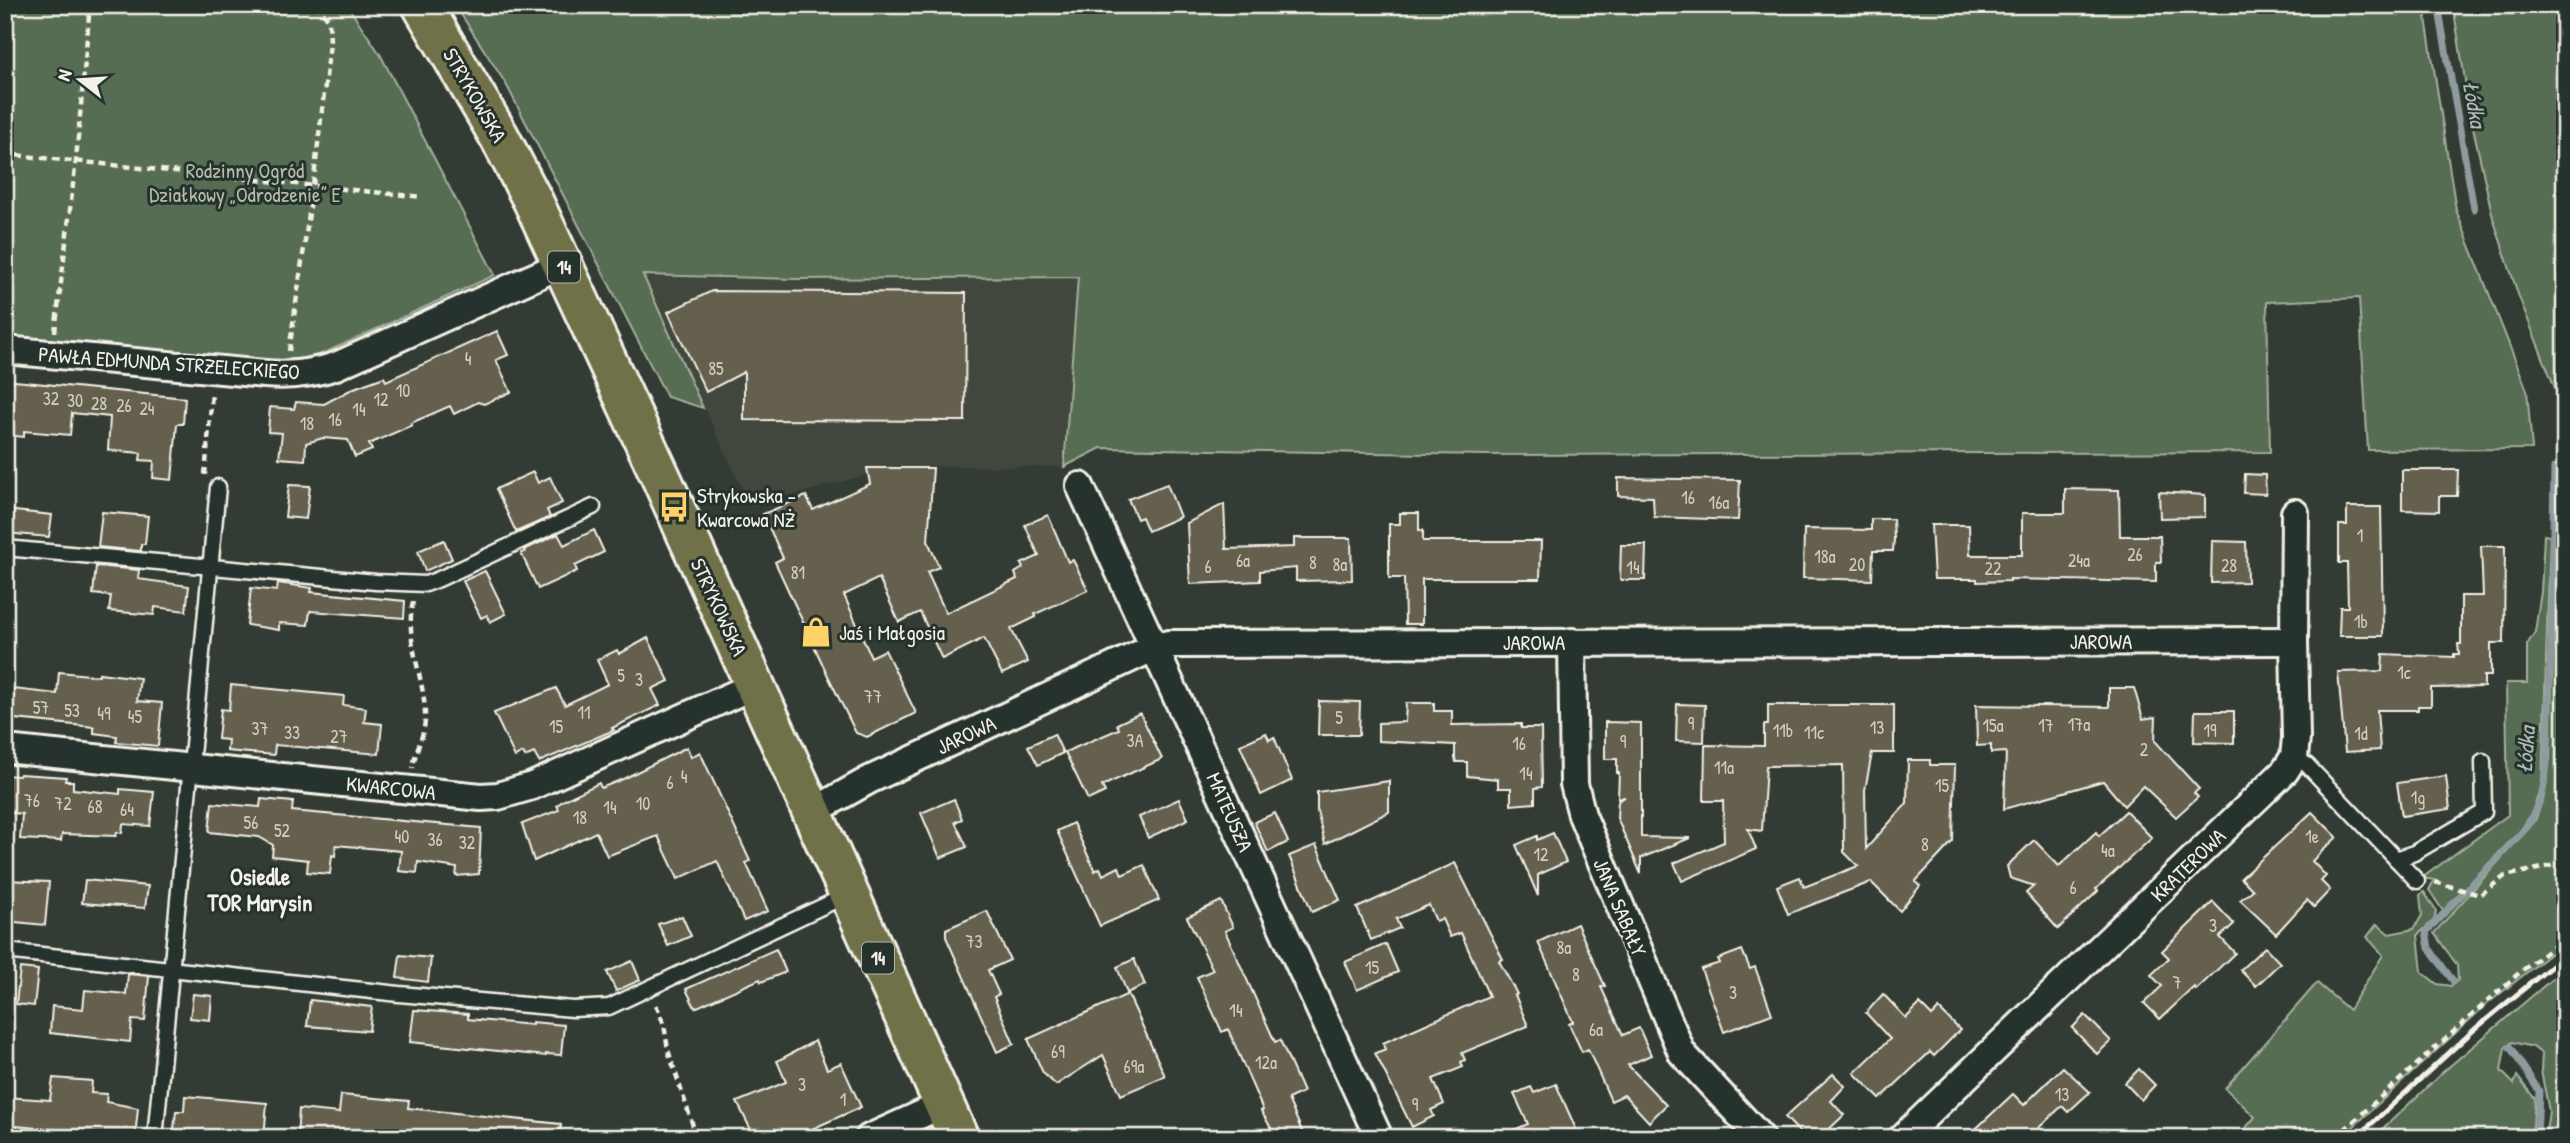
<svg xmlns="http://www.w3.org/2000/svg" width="2570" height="1143" font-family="'Patrick Hand',sans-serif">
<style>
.built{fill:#42473c}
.green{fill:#576d52;stroke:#a6af9d;stroke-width:2}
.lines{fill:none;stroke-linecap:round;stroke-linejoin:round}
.stream{stroke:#8f9c9f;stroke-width:7}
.building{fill:#65604e;stroke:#f4f1e8;stroke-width:2}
.service-casing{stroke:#f4f1e8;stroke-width:19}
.minor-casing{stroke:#f4f1e8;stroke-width:32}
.primary-casing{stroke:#f4f1e8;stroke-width:44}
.path{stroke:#f4f1e8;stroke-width:4.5;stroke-dasharray:7 5;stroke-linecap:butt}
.service{stroke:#26332d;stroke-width:14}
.minor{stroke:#26332d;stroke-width:26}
.primary{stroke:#70704a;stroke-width:38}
.rail{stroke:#f4f1e8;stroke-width:5}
.labels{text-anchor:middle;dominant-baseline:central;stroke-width:6;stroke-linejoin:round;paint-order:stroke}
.number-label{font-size:18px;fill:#d0cdc2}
.shield{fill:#26332d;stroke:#b6b8b0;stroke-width:2}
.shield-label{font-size:19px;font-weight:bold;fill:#f4f1e8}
.street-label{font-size:21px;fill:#f4f1e8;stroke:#26332d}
.park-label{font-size:21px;fill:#b5bcac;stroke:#26332d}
.poi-label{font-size:21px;fill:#f4f1e8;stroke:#26332d;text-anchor:start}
.water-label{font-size:23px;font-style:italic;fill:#b0b9b8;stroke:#26332d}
.neighbourhood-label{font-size:23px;font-weight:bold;fill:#f4f1e8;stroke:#26332d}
</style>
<rect width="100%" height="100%" fill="#333c34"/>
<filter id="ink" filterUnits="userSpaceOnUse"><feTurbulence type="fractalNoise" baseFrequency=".0143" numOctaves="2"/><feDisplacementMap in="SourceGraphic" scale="14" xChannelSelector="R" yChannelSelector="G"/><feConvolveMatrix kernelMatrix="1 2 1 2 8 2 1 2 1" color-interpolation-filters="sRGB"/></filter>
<g filter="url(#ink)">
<!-- built -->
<path class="built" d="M642,274L1078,277L1064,467L898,466L751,507Z"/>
<!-- green -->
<g class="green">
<path d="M5,5H347L380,54L495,275L322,354L274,364L5,337Z"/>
<path d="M455,5H2424L2456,210L2527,390L2532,449L2368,450L2359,298L2267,302L2270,452L1484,455L1101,448L1064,467L1078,277L797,279L643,275L703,408L667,397L506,84Z"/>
<path d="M2453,5H2565V942L2486,1005L2341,1138H2237L2255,1117L2225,1088L2317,983L2349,1010L2383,955L2367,937L2377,924L2389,934L2414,929L2422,915L2420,895L2424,892L2436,911L2434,920L2418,935L2422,972L2437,984L2451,986L2458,980L2457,965L2434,933L2535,821L2545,793L2550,759L2553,657L2564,484V436L2557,393L2519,297L2493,218L2471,118Z"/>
<path d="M2544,535L2550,536L2542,785L2531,814L2519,833L2443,911L2429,890L2434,880L2422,878L2508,815L2506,683H2527V645L2535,632L2541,592Z"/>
<path d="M2565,968V1138H2545L2549,1111L2541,1071L2542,1054L2533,1047L2512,1042L2505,1048L2501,1071L2514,1084L2517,1076L2535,1099L2532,1138H2373L2444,1071Z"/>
<path d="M927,1124L933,1127L937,1138H889Z"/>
</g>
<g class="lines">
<!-- stream -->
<g class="stream">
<path d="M2438,5L2474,209"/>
<path d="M2453,981L2429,948L2426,932L2527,827L2541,799L2546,771L2551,649L2554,468"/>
<path d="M2510,1047L2539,1091L2537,1138"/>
</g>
</g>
<!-- building -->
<g class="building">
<path d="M712,291L966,293L965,421L744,420V372L706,392L668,312Z"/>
<path d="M497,331L508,355L496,360L511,392L484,404L478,402L454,414L450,406L411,423L412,425L369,444L372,450L355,457L348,440L323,438L306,443L305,460L279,458L282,433L268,432L270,407L294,409L296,402L324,404L354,388L384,377L386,381Z"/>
<path d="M5,380L185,398L183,424H177L172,480L153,478L154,461L140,460L141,453L108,450L110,417L72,413L70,435L24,431V437L5,435Z"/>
<path d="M867,468H933L928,541L939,567L927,572L946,613L1017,579L1015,573L1023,568L1021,564L1039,556L1025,525L1048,515L1068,562L1073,560L1088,590L1035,614L1036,617L1011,629L1028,662L1002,674L984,638L942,659L920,612L899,622L879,578L844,595L871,657L885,650L916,713L867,737L856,733L829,678L775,562L783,558L763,514L806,496L813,510L870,484Z"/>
<path d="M2402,470H2458L2457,496H2439V511L2402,510Z"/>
<path d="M533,472L538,483L550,477L562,503L547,510L550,517L516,532L496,489Z"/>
<path d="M2245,474L2265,475L2266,494L2244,493Z"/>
<path d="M1618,478L1740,480L1738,520L1654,517L1653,497L1618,496Z"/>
<path d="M1167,484L1180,517L1148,531L1142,517L1137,519L1128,499Z"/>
<path d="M289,485L310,486L306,519L285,517Z"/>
<path d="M2065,489L2119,490L2120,536H2160L2161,562H2156V582L2010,579V581L1977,582V579H1934L1931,525H1969L1970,555H2022V513H2065Z"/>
<path d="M2159,492L2205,495V517L2160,518Z"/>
<path d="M1224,504L1226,549L1294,547V538H1351L1352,580L1296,581V568L1260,571V581L1190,584L1187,523Z"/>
<path d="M2347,507H2381L2383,636H2339L2340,607H2348L2347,563H2339V525H2347Z"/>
<path d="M5,510L52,515L49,537L5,533Z"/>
<path d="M102,512L148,516L145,544H141V551L98,547Z"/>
<path d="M1400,513H1419V530H1423V541H1541L1540,579H1422V624H1405L1404,578H1389V524H1400Z"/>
<path d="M1871,519H1893L1894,539L1893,551H1873L1872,580L1803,578L1804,529L1871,530Z"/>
<path d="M594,530L604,552L575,566L577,571L538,589L521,553L525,552L524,550L558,534L564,545Z"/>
<path d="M444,540L452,559L425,571L418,551Z"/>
<path d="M2212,541L2246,542L2247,582L2211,583Z"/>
<path d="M1621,545H1646L1645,580H1620Z"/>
<path d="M2481,546H2505L2504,643H2491V676H2484V687L2431,688V706H2418V710H2377L2380,750L2345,752L2338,672L2382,671L2383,654L2454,657V654H2459L2458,644H2461V596H2483Z"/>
<path d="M96,566L139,570L138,579L189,586L186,611L155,607L154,615L109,611L111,596L93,594Z"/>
<path d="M485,571L506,614L490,622L487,615L481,618L463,581Z"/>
<path d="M278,583L312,588L311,592L405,601L404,618L310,611L308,625L279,623V630L247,625L251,588L277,591Z"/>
<path d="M648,638L669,681L652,689L660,705L612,728L614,730L539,762L534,753L525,757L523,753L515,757L494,713L556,688L565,705L608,684L597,660L617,650L619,654Z"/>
<path d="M59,672L99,676V673L140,678L137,701L162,703L158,746L116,742L117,736L94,733V727L5,718V688L57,694Z"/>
<path d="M231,685L344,696L343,705L366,708L364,722L382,724L379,754L275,745L274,755L227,751L228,740L218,739L221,709L229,710Z"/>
<path d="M2109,688H2134L2143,719L2156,717L2155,741L2199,789L2194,793L2198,797L2176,817L2143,786L2124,806L2103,781L2004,809L2006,752L1991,753V745L1977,746L1976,705L2109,707Z"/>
<path d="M1319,701L1360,702L1359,735H1318Z"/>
<path d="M1406,703H1434V711H1452V725L1521,724V728H1541L1542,787L1535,788V803L1511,805V788H1498V779L1467,776V762H1456L1455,758V745L1378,741V723L1405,722Z"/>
<path d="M1677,704L1705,705L1704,742L1676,741Z"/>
<path d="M1768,705H1894V753H1872L1865,790L1866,849L1907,803L1908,760H1930V765H1955L1953,841L1915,882L1920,886L1900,911L1871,882L1788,914L1777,886L1800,877L1804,887L1858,866L1844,852L1843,765L1766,766L1762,831L1748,829L1756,849L1682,881L1674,863L1724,842L1723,801H1704L1705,745L1764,746V725H1768Z"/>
<path d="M2195,711H2234V743L2194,742Z"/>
<path d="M1140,713L1162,759L1102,786L1105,792L1088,800L1065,752L1119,729L1117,724Z"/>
<path d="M1605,722L1641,723V837L1690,838L1641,858V874L1617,818L1618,801L1625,797L1618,798L1619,773H1617V759H1605Z"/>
<path d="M1266,733L1269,740L1274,737L1292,780L1261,795L1240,745Z"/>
<path d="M1054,734L1063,753L1038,765L1028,746Z"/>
<path d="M687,747L691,757L700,752L750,861L746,863L768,911L744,921L717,861L678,879L658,836L607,856L596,832L534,861L522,824L559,810L557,805L564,800L599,783L601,788L623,779Z"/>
<path d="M20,774L66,777L65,781H73V789L120,794V789L154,792L150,826L123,824L122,833L117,832L116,836L62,834L61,841L20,839L22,814L5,812V775L19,776Z"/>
<path d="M2446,776L2450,809L2402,816L2397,783Z"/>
<path d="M1389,781V812L1325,844L1317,811V792Z"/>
<path d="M261,799L293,802L292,811L481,828L479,874L456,876L457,868L418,862L417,873L399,871L401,851L336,845L335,856L332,855L330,874L307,872L308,860L272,856L273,845L259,837L209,832L212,803L260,807Z"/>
<path d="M954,799L962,819L955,822L967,847L940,858L921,813Z"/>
<path d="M1179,799L1188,819L1148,838L1139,817Z"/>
<path d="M2126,811L2152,838L2096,889L2098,891L2058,929L2026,893L2034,886L2010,878L2007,866L2034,840L2059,866L2096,832L2099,836Z"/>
<path d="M2312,812L2337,837L2312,861L2326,876L2321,881L2330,890L2314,907L2307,900L2276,934L2240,900L2253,890L2241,878Z"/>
<path d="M1275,813L1288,842L1268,852L1254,822Z"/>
<path d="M1073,823L1095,871L1100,868L1103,875L1119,867L1122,875L1144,865L1159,900L1100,926L1057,831Z"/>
<path d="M1553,833L1566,862L1538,875V896L1516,845L1537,836V840Z"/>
<path d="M1316,845L1340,900L1312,912L1289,856Z"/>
<path d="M1455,863L1503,959L1499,961L1517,994L1515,995L1528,1026L1462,1053L1465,1060L1461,1062L1463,1067L1433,1079L1444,1104L1431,1110L1434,1116L1412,1127L1375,1053L1386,1049L1383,1043L1489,996L1461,933L1450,937L1442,919L1436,921L1429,905L1396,919L1400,928L1371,940L1357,908Z"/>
<path d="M5,880L49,882L45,925L5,921Z"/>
<path d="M85,880L148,886L145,908L82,903Z"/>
<path d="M1221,901L1233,927L1225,931L1275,1042L1280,1040L1303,1092L1288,1099L1305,1138H1277L1261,1111L1263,1110L1228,1029L1222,1032L1197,977L1213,970L1187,917Z"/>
<path d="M2213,902L2234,924L2220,937L2235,953L2196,990L2194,987L2160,1019L2144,1003L2162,986L2151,975L2169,958L2162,951Z"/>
<path d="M987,911L1010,960L988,970L999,994L994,997L1014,1044L997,1052L946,937V929Z"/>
<path d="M682,916L691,936L668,946L658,924Z"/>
<path d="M1577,924L1605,986L1601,987L1623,1035L1639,1028L1651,1055L1628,1065L1666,1105L1649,1122L1624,1095L1611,1101L1588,1049L1582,1052L1569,1024L1573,1022L1538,942Z"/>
<path d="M1386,944L1398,972L1357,990L1345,962Z"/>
<path d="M2265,947L2280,963L2256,986L2240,970Z"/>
<path d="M776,949L786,972L761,982L760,979L695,1008L686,989Z"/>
<path d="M1742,950L1750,969L1755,967L1772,1014L1724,1032L1701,969L1720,963L1718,959Z"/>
<path d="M400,955L431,958L428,982L397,978Z"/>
<path d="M1134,959L1145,985L1127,993L1117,967Z"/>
<path d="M632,961L640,980L616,991L607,972Z"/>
<path d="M20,968L38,970L34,1006L16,1004Z"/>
<path d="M128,974L149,976L145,1021L132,1020L130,1042L50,1033L52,1006L83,1009L85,990L126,994Z"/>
<path d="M193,994L212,996L210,1020L190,1018Z"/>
<path d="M1128,994L1165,1076L1121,1095L1103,1055L1056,1085L1043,1073L1028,1039Z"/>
<path d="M1883,994L1906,1018L1920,1004L1932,1016L1939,1009L1960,1030L1934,1056L1930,1052L1880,1099L1854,1073L1890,1039L1866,1013Z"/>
<path d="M310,1000L372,1007L369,1031L307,1026Z"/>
<path d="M414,1010L468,1014V1019L532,1025V1022L564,1025L561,1055L546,1054V1056L410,1042Z"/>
<path d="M2085,1015L2111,1041L2097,1054L2072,1028Z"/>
<path d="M815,1041L827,1069L841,1063L861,1107L792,1138H755L737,1102L786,1082L777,1061Z"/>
<path d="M2063,1067L2090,1092L2068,1112L2062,1106L2028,1138H1966L2013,1094L2024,1105Z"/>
<path d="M2139,1069L2155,1085L2141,1100L2125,1083Z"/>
<path d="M1833,1074L1845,1086L1831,1101L1844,1115L1820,1138H1805L1785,1117Z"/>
<path d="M53,1078L92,1081L91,1093L107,1094L106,1102L138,1108L135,1137L5,1125V1097L50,1100Z"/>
<path d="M1556,1084L1580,1138H1496L1528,1124L1514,1094L1531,1087L1534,1093Z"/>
<path d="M341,1095L409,1101L408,1108L561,1124L560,1138H297L299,1109L339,1113Z"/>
<path d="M185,1096L267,1103L264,1138H173L176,1111H184Z"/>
</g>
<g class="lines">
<!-- service casing -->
<g class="service-casing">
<g id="service">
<path d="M5,548L376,582L426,584L439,579L593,507"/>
<path d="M2294,757L2307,765L2417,881"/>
<path d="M2396,859L2414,853L2484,812L2483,761"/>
<path d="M5,951L399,994L573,1009L609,1007L847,895"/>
<path d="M155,1138L218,487"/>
</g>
</g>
<!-- minor casing -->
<g class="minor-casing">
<g id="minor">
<path d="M5,350L265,374C290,376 312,374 336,366L563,264"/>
<path d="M1080,486L1379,1138"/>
<path d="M1572,642L1574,784L1582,815L1682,1053L1761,1138"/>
<path d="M5,749L481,797L498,796L532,786L755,685"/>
<path d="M812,812L869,780L1155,647L1169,644L2294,641"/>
<path d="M869,1138L944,1104"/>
<path d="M1902,1138L2285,771L2294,757L2296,738L2294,641L2295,513"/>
</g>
</g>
<!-- primary casing -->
<g class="primary-casing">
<path id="primary" d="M422,5L499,136L533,201L660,475L959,1138"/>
</g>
<!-- path -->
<g class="path">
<path d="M5,154L422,197"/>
<path d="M55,332L76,160L90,5"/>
<path d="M289,351L313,186L330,43L329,20L317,5"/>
<path d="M205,475L212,393"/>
<path d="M413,602C404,641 425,677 425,715C426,734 415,749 413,768"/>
<path d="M2435,882L2480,895L2505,876L2565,863"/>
<path d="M656,1005L664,1024L668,1050L697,1138"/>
<path d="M2335,1138L2519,973L2565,938"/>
</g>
<!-- service -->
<use href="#service" class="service"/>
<!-- minor -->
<use href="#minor" class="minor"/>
<!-- primary -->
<use href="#primary" class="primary"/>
<!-- rail -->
<path class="rail" d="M2356,1138L2475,1029L2565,955"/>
</g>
</g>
<!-- icons -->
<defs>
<g id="bus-bare" transform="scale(2.415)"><path d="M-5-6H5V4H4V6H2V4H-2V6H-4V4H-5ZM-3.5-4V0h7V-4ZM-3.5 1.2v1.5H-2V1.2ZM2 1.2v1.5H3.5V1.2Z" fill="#ffd166" stroke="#26332d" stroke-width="2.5" paint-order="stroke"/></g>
<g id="shop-bare" transform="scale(2.415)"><path d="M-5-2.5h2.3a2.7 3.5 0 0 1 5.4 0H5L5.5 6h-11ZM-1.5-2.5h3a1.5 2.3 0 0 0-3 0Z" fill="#ffd166" stroke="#26332d" stroke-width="2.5" paint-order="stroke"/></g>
</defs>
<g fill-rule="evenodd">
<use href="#bus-bare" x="674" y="507"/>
<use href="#shop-bare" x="816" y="632"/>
</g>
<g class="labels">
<!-- number labels -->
<g class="number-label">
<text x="468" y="358">4</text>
<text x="716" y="368">85</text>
<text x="403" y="390">10</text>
<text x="51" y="398">32</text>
<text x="381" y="399">12</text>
<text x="75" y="400">30</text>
<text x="99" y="403">28</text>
<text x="124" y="405">26</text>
<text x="147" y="408">24</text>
<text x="359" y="409">14</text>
<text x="335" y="419">16</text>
<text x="307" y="423">18</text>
<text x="1688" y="497">16</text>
<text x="1719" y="502">16a</text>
<text x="2360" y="535">1</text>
<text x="2135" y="554">26</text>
<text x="1825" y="556">18a</text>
<text x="1243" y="560">6a</text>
<text x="2079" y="560">24a</text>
<text x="1313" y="562">8</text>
<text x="1340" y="564">8a</text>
<text x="1857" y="564">20</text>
<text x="2229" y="565">28</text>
<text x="1208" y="566">6</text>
<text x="1633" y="567">14</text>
<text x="1993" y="568">22</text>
<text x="798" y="572">81</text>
<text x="2361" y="621">1b</text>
<text x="2404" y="672">1c</text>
<text x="621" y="675">5</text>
<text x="639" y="679">3</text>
<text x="873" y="696">77</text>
<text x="41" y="707">57</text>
<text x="72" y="710">53</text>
<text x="584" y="712">11</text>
<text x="104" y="713">49</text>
<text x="135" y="716">45</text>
<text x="1339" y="717">5</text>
<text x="1691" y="723">9</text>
<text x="2079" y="724">17a</text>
<text x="1993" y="725">15a</text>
<text x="2046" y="725">17</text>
<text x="556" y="726">15</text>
<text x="1877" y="727">13</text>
<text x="260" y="728">37</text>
<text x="1783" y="730">11b</text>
<text x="2210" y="730">19</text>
<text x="292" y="732">33</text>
<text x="1814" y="732">11c</text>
<text x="2361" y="733">1d</text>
<text x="339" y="736">27</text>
<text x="1135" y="740">3A</text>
<text x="1623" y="741">9</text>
<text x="1519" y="743">16</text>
<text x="2144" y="749">2</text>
<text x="1724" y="767">11a</text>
<text x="1526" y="773">14</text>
<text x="684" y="776">4</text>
<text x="670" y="782">6</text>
<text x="1942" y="785">15</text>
<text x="2418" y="797">1g</text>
<text x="32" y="800">76</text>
<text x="63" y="803">72</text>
<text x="643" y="803">10</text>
<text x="95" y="806">68</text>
<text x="610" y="807">14</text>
<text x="127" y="809">64</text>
<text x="580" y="817">18</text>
<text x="251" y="822">56</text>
<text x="282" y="830">52</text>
<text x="402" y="836">40</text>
<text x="2312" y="836">1e</text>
<text x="435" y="839">36</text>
<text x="467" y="842">32</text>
<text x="1925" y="844">8</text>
<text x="2108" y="850">4a</text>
<text x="1541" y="854">12</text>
<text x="2073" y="887">6</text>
<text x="2213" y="925">3</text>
<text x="974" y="941">73</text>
<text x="1564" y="947">8a</text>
<text x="1372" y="967">15</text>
<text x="1576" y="974">8</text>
<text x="2177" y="982">7</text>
<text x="1733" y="992">3</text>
<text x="1236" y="1010">14</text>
<text x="1596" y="1029">6a</text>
<text x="1058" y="1051">69</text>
<text x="1266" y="1062">12a</text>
<text x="1134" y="1066">69a</text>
<text x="802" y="1084">3</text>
<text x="2062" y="1094">13</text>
<text x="843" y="1099">1</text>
<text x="1415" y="1104">9</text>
</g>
<!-- shield labels -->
<g class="shield">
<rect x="548" y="251.5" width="32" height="31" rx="5"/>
<rect x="862" y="942.5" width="32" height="31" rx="5"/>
</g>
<g class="shield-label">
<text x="564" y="267">14</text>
<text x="878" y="958">14</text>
</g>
<!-- street labels -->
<g class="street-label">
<text transform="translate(475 95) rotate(60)">STRYKOWSKA</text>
<text transform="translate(169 363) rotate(4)">PAWŁA EDMUNDA STRZELECKIEGO</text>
<text transform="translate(719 607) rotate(65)">STRYKOWSKA</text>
<text x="2101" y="641">JAROWA</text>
<text x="1534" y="642">JAROWA</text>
<text transform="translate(966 735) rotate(-25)">JAROWA</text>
<text transform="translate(391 788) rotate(6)">KWARCOWA</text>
<text transform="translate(1230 812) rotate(66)">MATEUSZA</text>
<text transform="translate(2188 865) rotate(-44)">KRATEROWA</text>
<text transform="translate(1620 907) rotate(67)">JANA SABAŁY</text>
</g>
<!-- park labels -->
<g class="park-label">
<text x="245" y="170">Rodzinny Ogród<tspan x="245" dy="24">Działkowy „Odrodzenie” E</tspan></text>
</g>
<!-- poi labels -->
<g class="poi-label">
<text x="697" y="495">Strykowska -<tspan x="697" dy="24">Kwarcowa NŻ</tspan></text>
<text x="839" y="632">Jaś i Małgosia</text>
</g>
<!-- water labels -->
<g class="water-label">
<text transform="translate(2475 104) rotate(80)">Łódka</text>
<text transform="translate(2525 750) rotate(-86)">Łódka</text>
</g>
<!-- neighbourhood labels -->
<g class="neighbourhood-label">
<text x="260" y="876">Osiedle<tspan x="260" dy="26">TOR Marysin</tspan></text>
</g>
</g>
<!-- margin -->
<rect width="2570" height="1143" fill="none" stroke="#26332d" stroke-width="28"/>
<rect x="14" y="14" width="2542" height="1115" fill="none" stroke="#f4f1e8" stroke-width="2.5" filter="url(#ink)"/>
<!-- north arrow -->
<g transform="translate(80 80) rotate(287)" stroke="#26332d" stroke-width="5" paint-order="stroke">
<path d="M0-5L12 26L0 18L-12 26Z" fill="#f4f1e8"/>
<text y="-10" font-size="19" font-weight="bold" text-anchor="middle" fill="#f4f1e8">N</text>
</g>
</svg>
